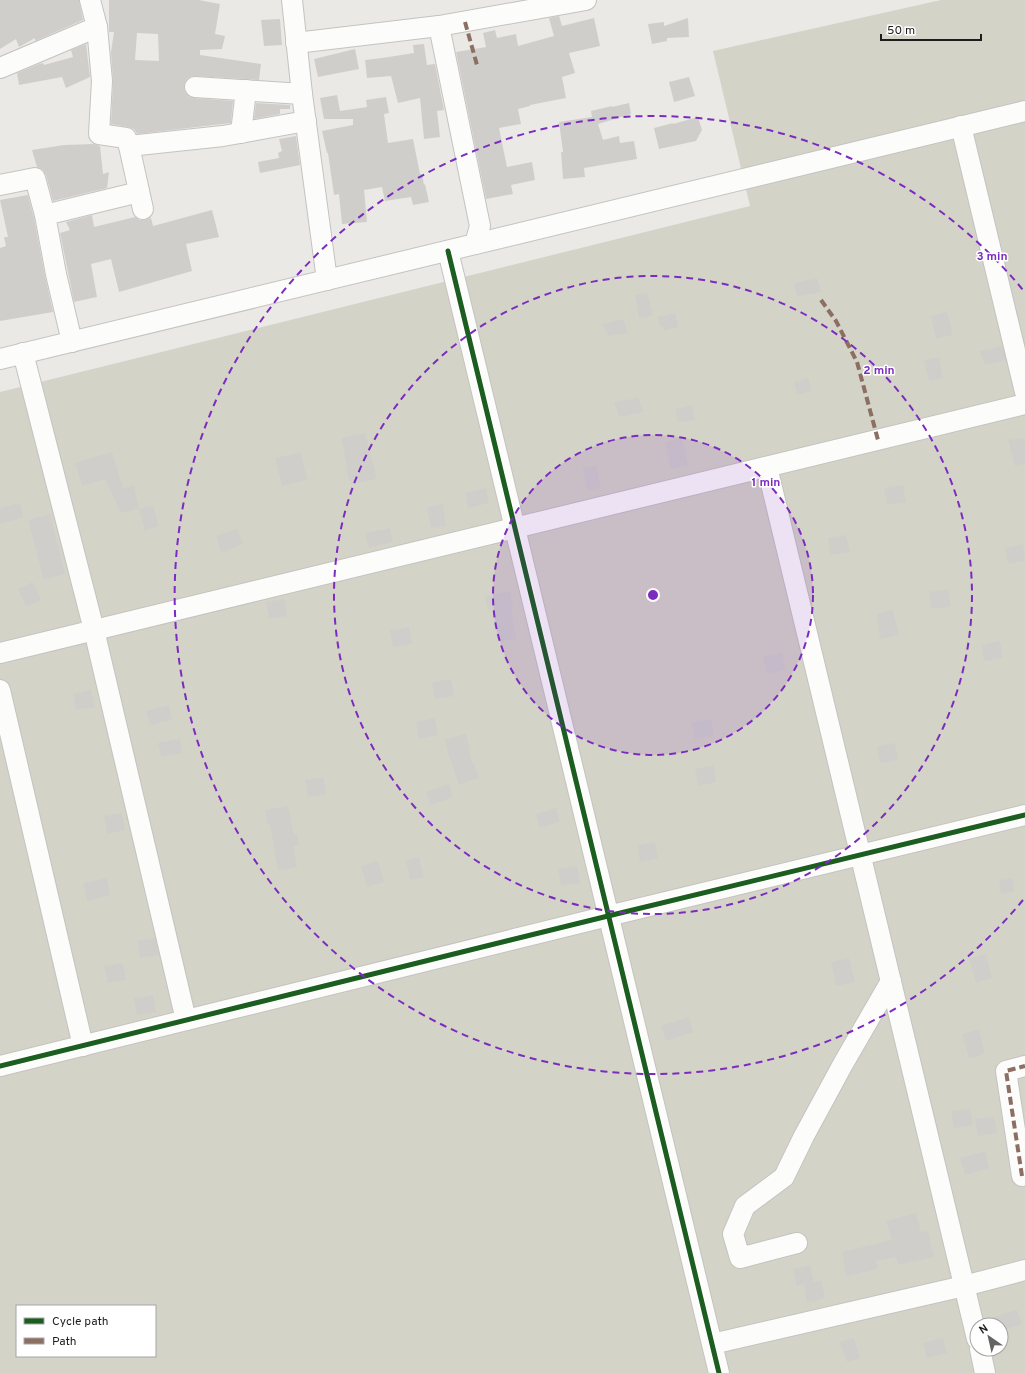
<svg xmlns="http://www.w3.org/2000/svg" width="1025" height="1373" font-family="Overpass,sans-serif">
<style>
.construction{fill:#d4d3c7;fill-rule:evenodd}
.building{fill:#d0cecb;fill-rule:evenodd}
.lines{fill:none;stroke-linecap:round;stroke-linejoin:round}
.minor-casing{stroke:#c4c3c1;stroke-width:22}
.minor{stroke:#fcfcfb;stroke-width:20}
.quiet{stroke:#8d6e63;stroke-width:4;stroke-dasharray:8 4;stroke-linecap:butt}
.cycleway-casing{stroke:#fff;stroke-width:8}
.cycleway{stroke:#1b5e20;stroke-width:5}
.ring{fill:none;stroke:#7b2cbf;stroke-width:2;stroke-dasharray:7 5}
.centre{fill:#7b2cbf;stroke:#fff;stroke-width:2}
.ring-label{font-size:12px;text-anchor:middle;font-weight:bold;fill:#7b2cbf;stroke:#fff;stroke-width:3;stroke-linejoin:round;paint-order:stroke}
</style>
<rect width="100%" height="100%" fill="#ebe9e5"/>
<!-- construction -->
<path class="construction" d="M941,0H1025V1373H0V392L750,206L713,51ZM17,1306H155V1356H17ZM977,1325H1001V1349H977Z"/>
<!-- building -->
<g class="building">
<path d="M0,0H79L83,20L35,41V38L19,47L16,39L0,49Z"/>
<path d="M109,0H199L220,4L215,34L225,36L222,49L200,50V55L261,64L259,80L195,76L190,77L186,80L184,87L185,92L189,97L194,98L233,101L231,123L137,134L134,129L128,127L111,124L113,82L111,52L114,32H109ZM137,33L158,34L159,61L135,60Z"/>
<path d="M559,16L562,26L594,18L600,46L569,53L575,73L562,77L566,98L530,105V106L518,109L521,124L499,128L507,167L532,162L535,180L511,185L513,194L486,199L456,52L486,47L483,33L495,30L497,38L516,34L518,46L554,36L549,18Z"/>
<path d="M688,18L689,37L667,38V41L652,44L648,24L664,22V26Z"/>
<path d="M280,19L282,45L264,46L261,20Z"/>
<path d="M86,44L90,77L66,88L62,77L19,85L17,73L39,64L43,63L44,65L73,57L71,50Z"/>
<path d="M424,44L427,65L435,64L444,110L437,111L440,137L424,139L420,98L398,103L391,76L367,78L365,60L382,58L414,53L413,45Z"/>
<path d="M355,49L359,69L318,77L314,59Z"/>
<path d="M689,77L695,96L674,102L669,82Z"/>
<path d="M337,95L340,111L367,107L366,100L386,97L389,113L384,114L388,143L413,139L420,174H422L424,185L425,184L429,202L413,205L411,197L385,201L382,187L364,190L367,222L342,224L339,194L334,195L328,153H327L322,131L353,125V119H324L320,98Z"/>
<path d="M256,103L290,105V109H280V114L254,119Z"/>
<path d="M629,103L631,114L598,124L603,140L619,136L620,143L634,141L637,159L584,168L585,177L563,179L561,152H563L559,122L592,117L591,111L612,106V107Z"/>
<path d="M698,117L702,130L696,141L659,149L654,128L673,123V124Z"/>
<path d="M296,136L300,165L260,173L258,162L279,158L278,153L282,151L279,139Z"/>
<path d="M94,144L100,146L103,174L109,172L107,188L53,201L46,175L43,170L37,167L32,150L64,145Z"/>
<path d="M28,195L34,218L45,276L53,312L0,321V248L6,246L4,237H8L0,200Z"/>
<path d="M212,210L219,237L186,244L192,271L119,292L111,259L91,264L97,297L74,302L60,233L70,230L66,222L92,215L94,227L135,217L140,220H146L151,218L153,226Z"/>
<path d="M817,278L821,292L797,297L794,283Z"/>
<path d="M647,292L653,315L639,318L635,295Z"/>
<path d="M947,312L953,335L936,339L931,316Z"/>
<path d="M675,313L679,327L664,331L663,327L660,326L658,317Z"/>
<path d="M623,319L628,333L608,336L602,324Z"/>
<path d="M1002,346L1006,360L985,365L980,351Z"/>
<path d="M939,357L943,378L929,381L924,360Z"/>
<path d="M808,378L812,391L797,395L794,382Z"/>
<path d="M638,398L644,412L619,417L614,402Z"/>
<path d="M692,405L695,420L678,422L675,409Z"/>
<path d="M365,433L377,479L351,484L346,470L348,469L341,438Z"/>
<path d="M682,438L688,465L671,469L665,442Z"/>
<path d="M1025,438V464L1015,466L1008,440Z"/>
<path d="M112,452L123,488L134,486L139,509L121,513L105,479L82,486L75,463Z"/>
<path d="M301,452L307,480L282,486L275,458Z"/>
<path d="M596,466L601,487L588,491L583,468Z"/>
<path d="M903,485L906,502L887,505L884,488Z"/>
<path d="M486,488L489,503L468,508L465,493Z"/>
<path d="M20,503L23,517L0,524V508Z"/>
<path d="M443,504L446,526L431,528L427,507Z"/>
<path d="M153,506L159,526L145,531L139,509Z"/>
<path d="M50,514L65,574L44,580L28,520Z"/>
<path d="M390,528L393,542L369,548L365,533Z"/>
<path d="M237,529L243,544L221,553L216,536Z"/>
<path d="M846,535L850,552L831,555L828,538Z"/>
<path d="M1023,544L1025,561L1008,564L1005,548Z"/>
<path d="M33,582L41,600L26,607L18,589Z"/>
<path d="M948,589L951,606L932,609L929,592Z"/>
<path d="M510,591L513,606H511L516,639L498,642L492,609L488,610L485,596Z"/>
<path d="M284,599L287,616L269,619L266,602Z"/>
<path d="M893,610L899,635L880,639L877,614Z"/>
<path d="M409,627L412,644L393,647L390,630Z"/>
<path d="M1000,641L1003,658L984,661L981,645Z"/>
<path d="M782,653L785,670L767,674L763,657Z"/>
<path d="M451,679L454,696L435,699L432,682Z"/>
<path d="M91,690L94,707L76,710L73,694Z"/>
<path d="M169,705L172,720L150,725L146,711Z"/>
<path d="M435,718L438,735L419,739L416,722Z"/>
<path d="M711,719L714,736L695,739L692,722Z"/>
<path d="M466,734L472,764H474L479,778L459,785L448,753L445,739Z"/>
<path d="M180,739L182,753L161,757L158,743Z"/>
<path d="M895,743L898,760L880,763L877,746Z"/>
<path d="M713,765L716,782L698,786L695,769Z"/>
<path d="M323,777L326,794L308,797L305,780Z"/>
<path d="M449,784L453,797L431,805L426,792Z"/>
<path d="M288,806L294,835L297,834L299,845L293,846L297,867L278,870L270,824H267L265,810Z"/>
<path d="M556,808L560,822L540,828L536,814Z"/>
<path d="M122,813L125,830L107,834L104,816Z"/>
<path d="M655,842L658,858L640,862L637,845Z"/>
<path d="M419,857L424,877L410,880L406,860Z"/>
<path d="M378,861L384,882L367,887L361,866Z"/>
<path d="M577,866L580,883L561,886L558,869Z"/>
<path d="M107,878L110,895L87,901L83,883Z"/>
<path d="M1012,878L1014,891L1001,894L999,880Z"/>
<path d="M155,938L159,955L140,958L137,941Z"/>
<path d="M986,954L992,978L976,983L969,958Z"/>
<path d="M849,958L855,982L836,986L831,962Z"/>
<path d="M123,963L126,980L108,983L104,966Z"/>
<path d="M153,995L156,1012L137,1015L134,998Z"/>
<path d="M689,1017L693,1032L666,1041L661,1026Z"/>
<path d="M979,1029L985,1054L969,1059L962,1034Z"/>
<path d="M970,1108L973,1125L954,1128L951,1111Z"/>
<path d="M994,1116L997,1133L978,1136L975,1119Z"/>
<path d="M985,1151L989,1168L965,1175L960,1158Z"/>
<path d="M916,1213L921,1232L928,1231L934,1257L898,1265L896,1257L876,1261L878,1269L846,1276L842,1252L892,1240L886,1221Z"/>
<path d="M810,1265L814,1282L821,1280L825,1298L807,1302L804,1284L797,1286L793,1269Z"/>
<path d="M1017,1310L1022,1324L1001,1331V1325H985L984,1320Z"/>
<path d="M854,1338L860,1358L847,1362L840,1342Z"/>
<path d="M943,1338L947,1353L927,1358L923,1343Z"/>
</g>
<g class="lines">
<!-- minor casing -->
<g class="minor-casing">
<g id="minor">
<path d="M292,0L302,94L327,280"/>
<path d="M439,26L480,226L475,244"/>
<path d="M97,27L102,81L99,134L126,138L129,146L143,209"/>
<path d="M296,43L439,26L586,0"/>
<path d="M0,68L97,27L90,0"/>
<path d="M195,87L302,94"/>
<path d="M961,126L1025,392"/>
<path d="M241,133L246,90"/>
<path d="M129,146L223,136L306,121"/>
<path d="M0,185L35,178L45,215"/>
<path d="M448,251L719,1373"/>
<path d="M72,342L56,274L45,215L139,192"/>
<path d="M23,353L94,630L186,1020"/>
<path d="M0,359L1025,111"/>
<path d="M767,467L977,1339"/>
<path d="M0,653L1025,404"/>
<path d="M0,690L83,1046"/>
<path d="M0,1066L608,916L1025,815"/>
<path d="M1022,1176L1006,1071L1025,1066"/>
<path d="M797,1243L740,1258L733,1234L745,1206L784,1177L804,1136L843,1064L891,981"/>
<path d="M712,1344L964,1286L1025,1270"/>
<path d="M980,1349L985,1373"/>
</g>
</g>
<!-- minor -->
<use href="#minor" class="minor"/>
<!-- quiet -->
<g class="quiet">
<path d="M465,22L477,65"/>
<path d="M821,300L836,321L857,362L878,440"/>
<path d="M1022,1176L1006,1071L1025,1066"/>
</g>
<!-- cycleway casing -->
<g class="cycleway-casing">
<g id="cycleway">
<path d="M448,251L719,1373"/>
<path d="M0,1066L608,916L1025,815"/>
</g>
</g>
<!-- cycleway -->
<use href="#cycleway" class="cycleway"/>
</g>
<!-- distance rings -->
<circle cx="653" cy="595" r="160" fill="#7b2cbf" fill-opacity=".12"/>
<g class="ring">
<circle cx="653" cy="595" r="160"/>
<circle cx="653" cy="595" r="319"/>
<path d="M1023 900A479 479 0 1 1 1023 290"/>
</g>
<circle cx="653" cy="595" r="6" class="centre"/>
<g class="ring-label">
<text x="992" y="260">3 min</text>
<text x="879" y="374">2 min</text>
<text x="766" y="486">1 min</text>
</g>
<!-- legend -->
<rect x="16" y="1305" width="140" height="52" fill="#ffffff" stroke="#a5a5a5"/>
<rect x="24" y="1318" width="20" height="6" fill="#1b5e20" stroke="#a5a5a5"/>
<text x="52" y="1325" font-size="12" fill="#1d1d1d">Cycle path</text>
<rect x="24" y="1338" width="20" height="6" fill="#8d6e63" stroke="#a5a5a5"/>
<text x="52" y="1345" font-size="12" fill="#1d1d1d">Path</text>
<!-- north arrow -->
<g transform="translate(989 1337) rotate(326)"><circle r="19" fill="#ffffff" stroke="#a5a5a5"/>
<path d="M0-3L7 15L0 10L-7 15Z" fill="#656463"/>
<text y="-6" font-size="11" font-weight="bold" text-anchor="middle" fill="#1d1d1d">N</text>
</g>
<!-- scale -->
<path d="M881 34v6h100v-6" fill="none" stroke="#1d1d1d" stroke-width="2"/>
<text x="887" y="34" font-size="12" fill="#1d1d1d" stroke="#ffffff" stroke-width="3" paint-order="stroke">50 m</text>
</svg>
